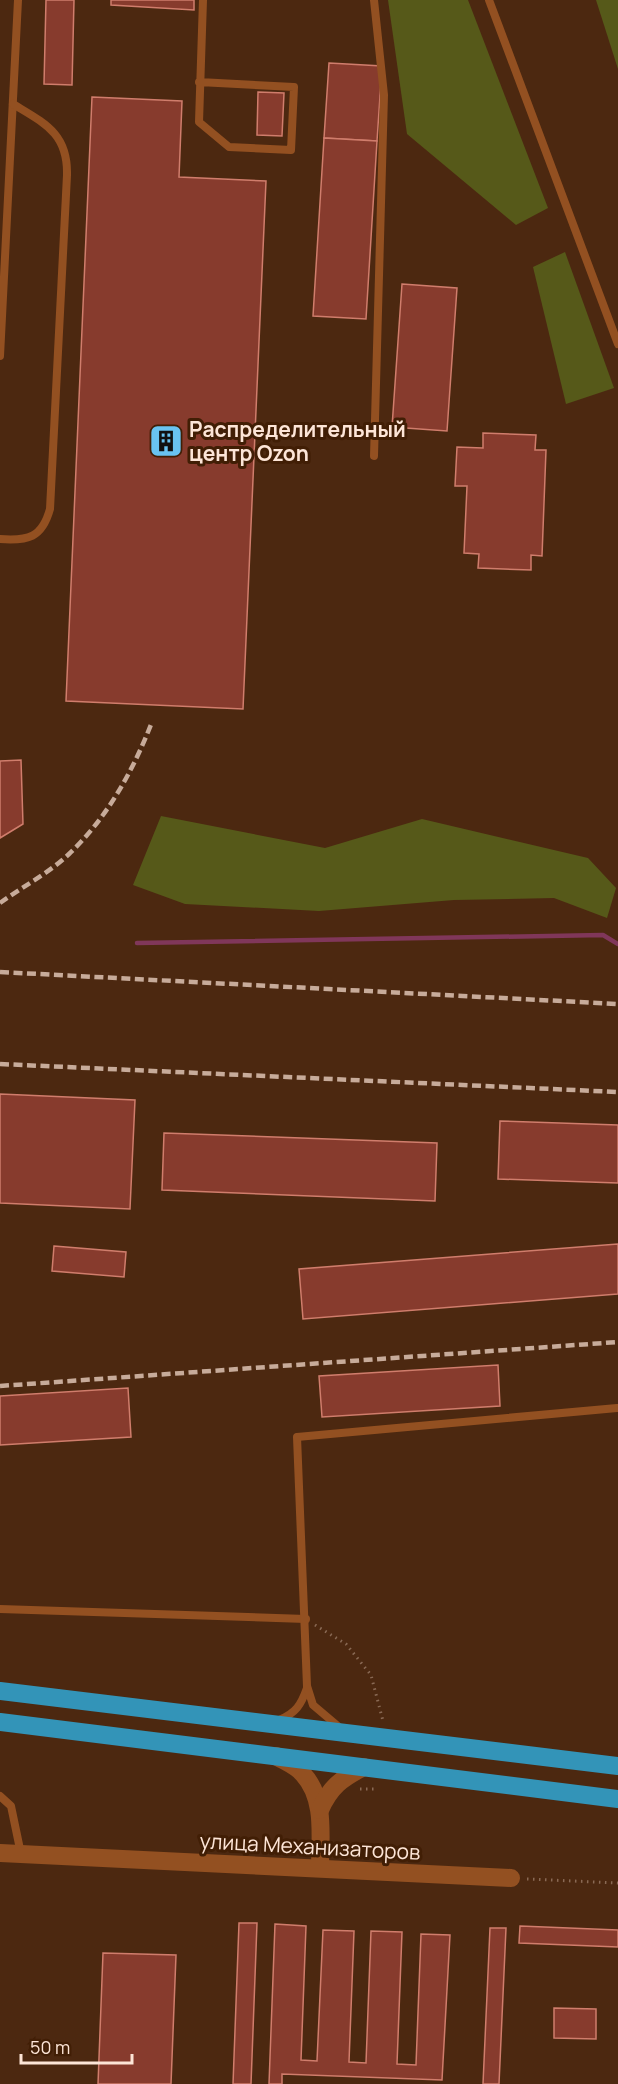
<svg xmlns="http://www.w3.org/2000/svg" width="618" height="2084" font-family="Manrope,sans-serif">
<style>
.green{fill:#565919}
.lines{fill:none;stroke-linecap:round;stroke-linejoin:round}
.stream{stroke:#80375a;stroke-width:4.5}
.building{fill:#873b2d;stroke:#d07d6c;stroke-width:1.5}
.path{stroke:#896954;stroke-width:3;stroke-dasharray:1.5 4.5;stroke-linecap:butt}
.service{stroke:#935021;stroke-width:8}
.tertiary{stroke:#935021;stroke-width:18}
.trunk{stroke:#3394b8;stroke-width:18}
.rail{stroke:#c7ab9a;stroke-width:4.5;stroke-dasharray:9 4.5;stroke-linecap:butt}
.labels{text-anchor:middle;dominant-baseline:central;stroke-width:6;stroke-linejoin:round;paint-order:stroke}
.poi-label{font-size:21px;font-weight:bold;fill:#fde5d7;stroke:#411e05;text-anchor:start}
.street-label{font-size:21px;fill:#fde5d7;stroke:#411e05}
</style>
<rect width="100%" height="100%" fill="#4c2810"/>
<!-- green -->
<g class="green">
<path d="M388,0H468L548,208L516,225L407,134Z"/>
<path d="M596,0H618V69Z"/>
<path d="M565,252L614,388L566,404L533,267Z"/>
<path d="M161,816L325,848L422,819L588,858L616,888L607,918L554,898L454,900L319,911L185,904L133,885Z"/>
</g>
<g class="lines">
<!-- stream -->
<path class="stream" d="M137,943L603,935L618,944"/>
</g>
<!-- building -->
<g class="building">
<path d="M46,0H74L72,85L44,84Z"/>
<path d="M111,0H194V10L111,5Z"/>
<path d="M329,63L382,66L377,141L324,138Z"/>
<path d="M258,92L284,93L282,136L257,135Z"/>
<path d="M92,97L182,101L179,177L266,181L243,709L66,701Z"/>
<path d="M324,138L377,141L366,319L313,316Z"/>
<path d="M402,284L457,288L447,431L392,427Z"/>
<path d="M483,433L536,435L535,450H546L542,556L531,555V570L478,568L479,554L464,553L467,486H455L457,447L483,448Z"/>
<path d="M21,760L23,824L0,838V761Z"/>
<path d="M0,1094L135,1100L130,1209L0,1203Z"/>
<path d="M500,1121L618,1125V1183L498,1179Z"/>
<path d="M164,1133L437,1143L435,1201L162,1190Z"/>
<path d="M618,1244V1294L303,1319L299,1269Z"/>
<path d="M54,1246L126,1252L124,1277L52,1271Z"/>
<path d="M498,1365L500,1406L322,1417L319,1376Z"/>
<path d="M128,1388L131,1437L0,1445V1396Z"/>
<path d="M239,1923H257L251,2084H233Z"/>
<path d="M275,1924L306,1926L301,2060L317,2061L323,1930L354,1931L349,2062L366,2063L371,1931L402,1932L397,2064L416,2065L421,1934L450,1935L442,2080L282,2074V2084H269Z"/>
<path d="M520,1926L618,1930V1947L519,1943Z"/>
<path d="M490,1928H506L499,2084H483Z"/>
<path d="M103,1953L176,1955L171,2084H98Z"/>
<path d="M554,2008L596,2009V2039L554,2038Z"/>
</g>
<g class="lines">
<!-- path -->
<g class="path">
<path d="M315,1625L346,1644L371,1675L383,1721"/>
<path d="M360,1789H377"/>
<path d="M527,1879L618,1883"/>
</g>
<!-- service -->
<g class="service">
<path d="M374,0L384,95L374,456"/>
<path d="M489,0L618,344"/>
<path d="M199,82L294,87L291,150L229,147L199,122L203,0"/>
<path d="M0,356L18,0"/>
<path d="M0,539C28,541 42,538 50,509L67,175C68,133 44,123 13,104"/>
<path d="M0,1609L306,1619"/>
<path d="M279,1720C296,1713 301,1705 307,1688"/>
<path d="M339,1727L313,1705L307,1686L297,1437L617,1408"/>
<path d="M0,1796L11,1806L21,1854"/>
</g>
<!-- tertiary -->
<g class="tertiary">
<path d="M276,1756C284,1761 297,1766 303,1774C326,1799 320,1837 320,1868"/>
<path d="M320,1810C330,1787 342,1778 364,1767"/>
<path d="M0,1853L511,1878"/>
</g>
<!-- trunk -->
<g class="trunk">
<path d="M0,1691L618,1766"/>
<path d="M0,1722L618,1799"/>
</g>
<!-- rail -->
<g class="rail">
<path d="M0,903C22,887 49,873 69,854C107,818 133,771 152,722"/>
<path d="M0,972L618,1004"/>
<path d="M0,1064L618,1092"/>
<path d="M0,1386L618,1342"/>
</g>
</g>
<!-- icons -->
<defs>
<g id="building-square" transform="scale(1.725)"><rect x="-9" y="-9" width="18" height="18" rx="4" fill="#69c3f1" stroke="#411e05"/><path d="M-4-6H4V6H1V3H-1V6H-4ZM-2.5-4.3h1.7v1.8h-1.7ZM.8-4.3h1.7v1.8H.8ZM-2.5-1h1.7V.8h-1.7ZM.8-1h1.7V.8H.8Z" fill="#111"/></g>
</defs>
<g fill-rule="evenodd">
<use href="#building-square" x="166" y="441"/>
</g>
<g class="labels">
<!-- poi labels -->
<g class="poi-label">
<text x="189" y="429">Распределительный<tspan x="189" dy="24">центр Ozon</tspan></text>
</g>
<!-- street labels -->
<g class="street-label">
<text transform="translate(310 1846) rotate(3)">улица Механизаторов</text>
</g>
</g>
<!-- scale -->
<path d="M21 2054v9h111v-9" fill="none" stroke="#fde5d7" stroke-width="3"/>
<text x="30" y="2054" font-size="18" fill="#fde5d7" stroke="#411e05" stroke-width="4.5" paint-order="stroke">50 m</text>
</svg>
